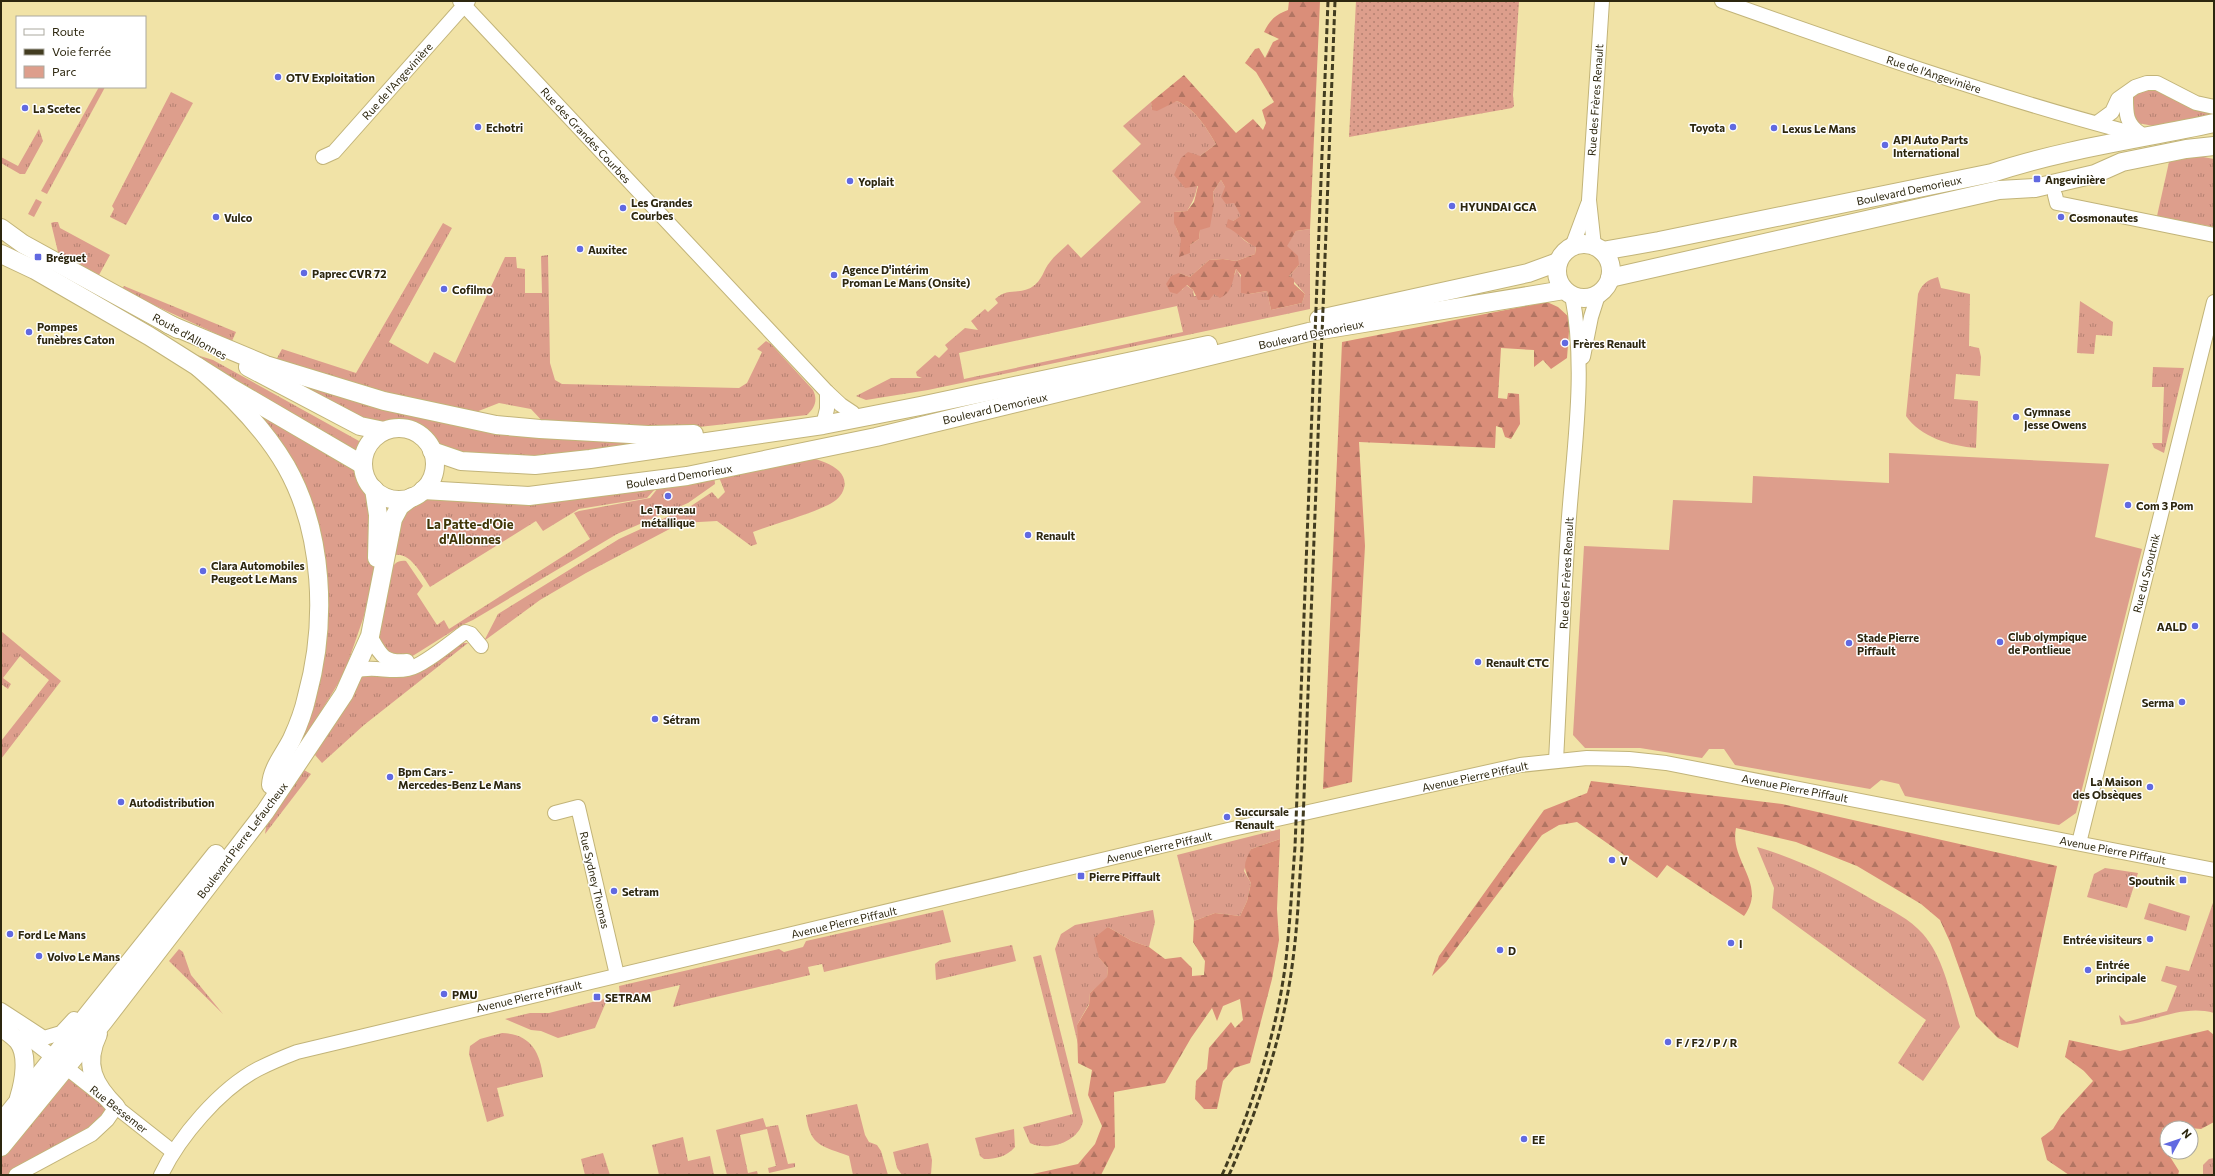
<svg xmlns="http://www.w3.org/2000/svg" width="2215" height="1176" font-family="Commissioner,sans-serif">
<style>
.grass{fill:url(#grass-tufts);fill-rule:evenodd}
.forest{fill:url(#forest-firs)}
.park{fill:#dd9e8c}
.garden{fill:url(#garden-dots)}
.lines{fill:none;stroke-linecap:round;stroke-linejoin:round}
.minor-casing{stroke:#c2b479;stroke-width:16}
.major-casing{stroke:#c2b479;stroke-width:20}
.minor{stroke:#fff;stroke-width:14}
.major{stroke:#fff;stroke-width:18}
.rail{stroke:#423c20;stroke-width:3;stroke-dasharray:6 3;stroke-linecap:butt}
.poi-dot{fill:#6169e1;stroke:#fff;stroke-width:1.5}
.labels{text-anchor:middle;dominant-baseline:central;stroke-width:3;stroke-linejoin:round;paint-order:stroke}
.street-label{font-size:11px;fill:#2d270f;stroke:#fff}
.poi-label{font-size:11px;font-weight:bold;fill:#2d270f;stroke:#fff;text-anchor:start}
.quarter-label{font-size:13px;font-weight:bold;fill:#403607;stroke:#fff}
</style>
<defs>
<pattern id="grass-tufts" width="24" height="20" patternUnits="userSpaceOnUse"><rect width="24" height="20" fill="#dd9e8c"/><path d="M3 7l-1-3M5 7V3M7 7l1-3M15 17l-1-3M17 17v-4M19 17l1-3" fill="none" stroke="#b48171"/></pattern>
<pattern id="forest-firs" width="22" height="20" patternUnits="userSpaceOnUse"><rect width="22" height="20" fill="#da8e79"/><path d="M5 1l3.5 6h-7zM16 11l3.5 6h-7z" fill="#b17462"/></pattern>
<pattern id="garden-dots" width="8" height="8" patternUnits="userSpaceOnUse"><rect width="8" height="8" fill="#dd9e8c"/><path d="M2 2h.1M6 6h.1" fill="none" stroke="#b48171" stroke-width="1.8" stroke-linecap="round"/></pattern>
</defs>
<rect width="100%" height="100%" fill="#f1e3a7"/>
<!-- grass -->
<g class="grass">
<path d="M2142,84L2214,107V118L2164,128L2138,123L2126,102Z"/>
<path d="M99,87H105L103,91L47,194L41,191Z"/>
<path d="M171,92L193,103L126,225L110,217L114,209L112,206Z"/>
<path d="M1177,101C1196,110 1205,126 1216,144L1200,156C1199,177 1199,194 1187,211L1174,212C1174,227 1178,237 1190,245L1199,239L1200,230L1214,204L1213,192L1221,180L1242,216L1233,221C1237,233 1243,243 1256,246L1255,254L1236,261L1223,259L1209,260L1190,277L1179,273L1182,290L1186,285L1193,290L1194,296L1214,294L1235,274L1236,269C1243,278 1242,285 1249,294L1267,291L1271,310L1302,303L1305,294L1289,276L1299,265L1286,246L1296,231L1310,229V309L928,390L866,400L856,396L891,378H922L917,376L916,372L935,355L939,358L948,349L945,345L965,328L978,330L971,321L985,309L988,312L998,303L995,299C1008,287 1019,295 1032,287C1043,280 1043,270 1050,262C1055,255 1062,250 1068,244L1081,258L1141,202L1112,171L1141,144L1123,126L1151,102L1152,110ZM1177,306L1183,332L964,379L959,353Z"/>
<path d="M39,129L43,141L25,174H20L1,163V157L18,166Z"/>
<path d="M2198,156L2214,159V227L2157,216L2169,162Z"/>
<path d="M36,199L42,202L34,217L28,214Z"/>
<path d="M54,222H58L60,228L110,255L99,275L58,252L51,223Z"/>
<path d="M443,223L452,228L389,342L428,364L434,352L455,363L505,257H516L517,268L525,269V293H542L541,256L548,255L550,363L555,380L562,384L739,388L747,383L762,352L757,349L766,341L771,344L813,390C818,400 815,408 807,415L672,430L545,424L531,409L499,403L476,412L401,397L276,360L282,349L356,373Z"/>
<path d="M1938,277L1941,288L1970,294L1969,346L1979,348L1981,357L1980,376L1956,374L1954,399L1978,401L1976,448C1951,446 1920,437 1906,416L1918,294C1922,284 1927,280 1938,277Z"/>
<path d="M124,286L236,332L232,341L121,290Z"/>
<path d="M2080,301L2113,322L2112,336L2096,335L2094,354L2077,353Z"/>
<path d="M211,340L266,365L496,425L687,435L707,433L639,452L461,461L429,444L419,434L412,431L398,428L384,431Z"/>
<path d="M187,352L213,360L368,446L363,465L369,484L378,554L364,616L344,674L291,760L292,739L318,591L286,467Z"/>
<path d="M2153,367L2184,368L2164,453L2154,448L2152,443H2162L2164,387H2152Z"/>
<path d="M796,454C812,458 850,465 844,488C842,496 836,501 828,505C805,516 777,523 753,532L757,544L751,546L717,521L681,523L586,573L540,600L484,641L498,614L619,539L691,506L712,492L718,499L725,492L716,470Z"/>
<path d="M714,474L715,484L688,503L617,534L473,620L462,625L411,657L394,656L378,642L390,571C394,564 397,560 406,561L423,586L417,594L437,625L444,620L449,629L590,539L574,513L579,511L650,498L658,488Z"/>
<path d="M655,489L647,498L579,509L543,531L536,521L430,587C422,575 409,549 392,556L393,519L412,497Z"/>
<path d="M1,631L61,681L1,759V741L49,680L20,656L3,678L11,684L8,689L1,684Z"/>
<path d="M461,643H468L364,725L322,763L315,755L317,743L358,677L386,670Z"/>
<path d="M304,770L311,774L265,834L268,814Z"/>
<path d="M1280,829V839L1251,849L1244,871L1251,883L1247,901L1240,916L1215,913L1194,921L1177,855Z"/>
<path d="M1757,847C1799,859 1836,878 1873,900C1891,910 1910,919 1923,934C1944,958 1951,997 1960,1027L1923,1081L1898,1063L1926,1020L1772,908L1774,888Z"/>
<path d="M2105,868L2138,873L2127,908L2087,897L2094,874Z"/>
<path d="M2214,900V1013C2181,1004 2154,1023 2121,1025L2119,1015L2126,1022L2167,1011L2177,986L2161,981L2166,966L2189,971Z"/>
<path d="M2149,903L2190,916L2186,931L2144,919Z"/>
<path d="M943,910L951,942L824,972L822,964L808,967L810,975L673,1007L680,985L606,1002L595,1028L558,1038L541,1031L531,1030L505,1019L530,1013H549L620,995L619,986L779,949L784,952L803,947L806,941Z"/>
<path d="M1153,910L1155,922L1149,947L1132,941L1108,927L1099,958L1108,968L1107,978L1090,993L1089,1004L1077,1025L1078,1044L1055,949L1061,934L1075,925Z"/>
<path d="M1012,945L1016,961L936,980L935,964L940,960Z"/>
<path d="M179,949L183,952L191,975L223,1014L169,961Z"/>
<path d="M1041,955L1083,1121C1079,1142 1048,1152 1030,1143L1023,1127L1073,1114L1033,957Z"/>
<path d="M502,1033C530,1034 540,1051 543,1077L497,1088L504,1116L487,1122L469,1054L470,1046L480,1039Z"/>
<path d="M66,1067L116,1107L107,1120L16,1175H1V1147Z"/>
<path d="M857,1104L865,1135L869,1142L877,1145L881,1151L888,1175H853L849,1156C823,1146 810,1147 806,1115Z"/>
<path d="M763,1118L766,1127L778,1125L788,1164L795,1163V1167L769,1173L768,1168L776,1166L767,1129L740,1135L748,1173L757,1171L758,1175H727L716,1130Z"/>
<path d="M1014,1129L1015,1147C1006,1157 996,1159 984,1159L980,1156L975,1138Z"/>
<path d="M683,1137L688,1161L710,1156L714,1175H659L652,1145Z"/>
<path d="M928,1143L932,1160L931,1175H902L897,1168L893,1152Z"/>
<path d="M603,1153L610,1175H585L581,1159Z"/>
<path d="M2214,1158V1175H2203V1165L2209,1159Z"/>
</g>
<!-- forest -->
<g class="forest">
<path d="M1289,1H1320L1310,229L1296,231L1287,246L1298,256L1299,265L1289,276L1294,279V284L1305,294L1302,303L1271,310L1267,291L1249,294L1241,293V275L1236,269C1232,281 1233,292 1220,298L1214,294L1209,300H1198L1193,290L1187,285L1177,294L1170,292L1166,284L1171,276L1179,273L1190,277L1209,260L1223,259L1236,261L1255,254L1256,247C1244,242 1238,232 1226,227L1228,219L1233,221L1241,216L1234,203L1226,204L1221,197L1225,187L1221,180L1213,192L1214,204L1210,227L1200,230L1199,239L1190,245V253L1179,257L1181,239L1174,223V212L1187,211L1194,202L1198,186L1185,188L1174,175L1181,158L1188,152L1200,156L1216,144C1205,126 1196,110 1177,101L1157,111L1152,110L1151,102L1184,75L1236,133L1253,119L1263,130L1266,123L1262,110L1274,102L1256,72L1245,63L1255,49L1259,48L1265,58L1273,42L1279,39L1264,32C1270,20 1275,15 1288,10Z"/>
<path d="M1547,302L1558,307L1570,318L1567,358L1551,369L1543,360L1534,367V350L1501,348L1498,398L1507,399L1508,393L1519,394L1520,424L1511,439L1505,437L1502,428L1496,426L1495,448L1359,442L1365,546L1352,782L1323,789L1342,342Z"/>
<path d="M1591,781L1782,804L2057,866L2018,1048L1998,1038L1976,1016L1950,942L1940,920L1921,904L1857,866L1796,842L1736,828C1729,861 1768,884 1744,916L1667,865L1657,878L1577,822L1559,825L1542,835L1446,962L1432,976L1439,956L1544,810L1587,793Z"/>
<path d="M1280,839L1277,909L1279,940L1272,979L1250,1063L1234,1068L1223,1081L1217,1109H1204L1195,1099L1196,1081L1207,1069L1209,1048L1231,1022L1235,1028L1243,1020L1240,999L1223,1006L1217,1021L1212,1008L1191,1038L1165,1083L1114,1092L1115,1147L1101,1175H1028L1078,1164L1095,1144L1102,1126L1088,1095L1092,1070L1078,1063L1077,1025L1089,1005L1090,993L1107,977L1108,968L1099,958L1094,938L1108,927L1132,941L1149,947L1165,959L1181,957L1192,968V976L1204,975L1205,961L1193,942L1194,921L1215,913L1240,916L1247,901L1251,883C1243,868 1243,865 1251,849Z"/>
<path d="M2208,1030L2214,1035V1122L2201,1129L2167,1126L2162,1129L2167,1152L2179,1171L2178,1175H2069L2047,1160L2041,1138L2053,1129L2061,1116L2093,1081L2084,1071L2065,1057L2069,1040L2120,1051Z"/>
</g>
<!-- park -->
<path class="park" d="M1889,453L2109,464L2095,537L2142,549L2076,813L2059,825L1905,796L1899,784L1881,780L1870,789L1735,765L1724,749H1709L1702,758L1640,748H1585L1573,735L1584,546L1669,550L1673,500L1752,503L1753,476L1889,483Z"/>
<!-- garden -->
<path class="garden" d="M1356,1H1519L1513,95L1514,106L1512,108L1349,137Z"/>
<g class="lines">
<!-- minor casing -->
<g class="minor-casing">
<g id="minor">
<path d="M460,1L827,392L841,405L853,413"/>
<path d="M1722,1C1855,48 1988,95 2124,131L2134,130"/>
<path d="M2126,95C2126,112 2125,124 2141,134"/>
<path d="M2097,123L2112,112L2118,99L2135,87L2147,83H2157L2196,103L2214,107"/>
<path d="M323,157L334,152L468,1"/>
<path d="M2055,195L2057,203L2214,235"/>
<path d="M1594,246L1589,200L1602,1"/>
<path d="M1572,247L1588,204"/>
<path d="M1583,357L1591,317L1598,295"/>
<path d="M823,425L827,409V392"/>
<path d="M370,636C381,655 383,663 407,661"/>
<path d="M355,671C373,665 390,673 408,669C423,666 451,642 465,632L471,634L481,646"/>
<path d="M1556,761C1560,684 1563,607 1568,531C1573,453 1587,372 1572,295"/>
<path d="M555,813L578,807L617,975"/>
<path d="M2079,843L2214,302"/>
<path d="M1,1010L44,1038L61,1033L74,1019"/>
<path d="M25,1035L172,1151"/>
<path d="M16,1175L92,1134L107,1120L116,1107"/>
<path d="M161,1175C179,1137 220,1089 258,1069C270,1063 284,1057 297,1052L1228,830L1520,765L1587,758L1629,759L1666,763L2214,870"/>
</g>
</g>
<!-- major casing -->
<g class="major-casing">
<g id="major">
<path d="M1,228L23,244L178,329"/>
<circle cx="1584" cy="271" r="27"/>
<path d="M1602,251L1659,241L1992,173C2064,149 2140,139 2214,123"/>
<path d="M1,254L35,270L149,336L233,389L363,465"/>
<path d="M1610,278L1999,190L2035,188L2095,174L2122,162L2186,149L2214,146"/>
<path d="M1319,319L1528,273L1558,262"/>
<path d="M168,324L266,365L384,401L496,425L540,429L648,435L694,434"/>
<path d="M198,367C231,395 264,428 286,466C324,533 327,623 307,696C304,710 298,726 292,739C284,755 272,768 271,785"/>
<path d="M248,367L360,426L384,431"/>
<circle cx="399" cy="464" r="36"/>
<path d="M432,451L461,461L535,465L590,459L823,425L920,406L1208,345"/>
<path d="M374,489L378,515L377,558"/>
<path d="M423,490L529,496L687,476L876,437L1309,332L1564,290"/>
<path d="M1,1027C6,1031 14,1036 18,1041C29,1055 24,1082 19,1098"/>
<path d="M98,1034C83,1065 94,1085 116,1107"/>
<path d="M1,1123L216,854"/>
<path d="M1,1147L104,1021L265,812L344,694L370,636L393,519L400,506L412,497"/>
</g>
</g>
<!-- minor -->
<use href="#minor" class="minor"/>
<!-- major -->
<use href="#major" class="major"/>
<!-- rail -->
<g class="rail">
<path d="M1222,1175C1252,1108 1277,1033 1286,960C1290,922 1292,885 1295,847L1328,1"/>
<path d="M1229,1175C1259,1107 1284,1033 1293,959C1298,922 1299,884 1302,847L1335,1"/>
</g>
</g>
<!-- markers -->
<g class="poi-dot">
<circle cx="278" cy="77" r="4"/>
<circle cx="25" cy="108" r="4"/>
<circle cx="478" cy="127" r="4"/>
<circle cx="1733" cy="127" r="4"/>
<circle cx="1774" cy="128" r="4"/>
<circle cx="1885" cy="145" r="4"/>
<rect x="2033" y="175" width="8" height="8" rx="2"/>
<circle cx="850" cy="181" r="4"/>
<circle cx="1452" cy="206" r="4"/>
<circle cx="623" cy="208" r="4"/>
<circle cx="216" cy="217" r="4"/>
<circle cx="2061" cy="217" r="4"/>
<circle cx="580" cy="249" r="4"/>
<rect x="34" y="253" width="8" height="8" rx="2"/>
<circle cx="304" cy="273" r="4"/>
<circle cx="834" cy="275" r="4"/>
<circle cx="444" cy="289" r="4"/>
<circle cx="29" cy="332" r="4"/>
<circle cx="1565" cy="343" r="4"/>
<circle cx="2016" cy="417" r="4"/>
<circle cx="668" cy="496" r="4"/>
<circle cx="2128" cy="505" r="4"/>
<circle cx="1028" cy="535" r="4"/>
<circle cx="203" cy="571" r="4"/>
<circle cx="2195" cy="626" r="4"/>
<circle cx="2000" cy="642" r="4"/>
<circle cx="1849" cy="643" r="4"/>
<circle cx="1478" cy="662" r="4"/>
<circle cx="2182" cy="702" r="4"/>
<circle cx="655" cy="719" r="4"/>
<circle cx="390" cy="777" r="4"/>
<circle cx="2150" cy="787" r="4"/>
<circle cx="121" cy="802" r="4"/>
<circle cx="1227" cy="817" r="4"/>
<circle cx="1612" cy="860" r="4"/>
<rect x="1077" y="872" width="8" height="8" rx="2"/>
<rect x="2179" y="876" width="8" height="8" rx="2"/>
<circle cx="614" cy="891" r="4"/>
<circle cx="10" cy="934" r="4"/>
<circle cx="2150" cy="939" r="4"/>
<circle cx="1731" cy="943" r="4"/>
<circle cx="1500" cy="950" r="4"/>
<circle cx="39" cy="956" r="4"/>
<circle cx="2088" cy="970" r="4"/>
<circle cx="444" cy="994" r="4"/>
<rect x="593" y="993" width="8" height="8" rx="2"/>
<circle cx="1668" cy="1042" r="4"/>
<circle cx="1524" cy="1139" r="4"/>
</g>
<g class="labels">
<!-- street labels -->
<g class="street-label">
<text transform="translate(1934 74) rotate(18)">Rue de l'Angevinière</text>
<text transform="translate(397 81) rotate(-48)">Rue de l'Angevinière</text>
<text transform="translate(1595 100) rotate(-86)">Rue des Frères Renault</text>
<text transform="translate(586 135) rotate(47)">Rue des Grandes Courbes</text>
<text transform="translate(1909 190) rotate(-12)">Boulevard Demorieux</text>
<text transform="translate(1311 334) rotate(-12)">Boulevard Demorieux</text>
<text transform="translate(190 336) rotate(29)">Route d'Allonnes</text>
<text transform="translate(995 408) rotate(-13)">Boulevard Demorieux</text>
<text transform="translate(679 476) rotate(-9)">Boulevard Demorieux</text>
<text transform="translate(1566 573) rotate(-87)">Rue des Frères Renault</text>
<text transform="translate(2146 573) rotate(-76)">Rue du Spoutnik</text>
<text transform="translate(1475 776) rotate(-12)">Avenue Pierre Piffault</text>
<text transform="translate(1795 788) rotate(11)">Avenue Pierre Piffault</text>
<text transform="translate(242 840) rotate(-53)">Boulevard Pierre Lefaucheux</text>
<text transform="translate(1159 847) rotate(-13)">Avenue Pierre Piffault</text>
<text transform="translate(2113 850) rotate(11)">Avenue Pierre Piffault</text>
<text transform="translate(595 880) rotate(77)">Rue Sydney Thomas</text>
<text transform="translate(844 922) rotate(-13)">Avenue Pierre Piffault</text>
<text transform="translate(529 996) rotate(-13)">Avenue Pierre Piffault</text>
<text transform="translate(119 1109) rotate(38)">Rue Bessemer</text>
</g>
<!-- poi labels -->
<g class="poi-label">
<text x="286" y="77">OTV Exploitation</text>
<text x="33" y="108">La Scetec</text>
<text x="486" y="127">Echotri</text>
<text x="1725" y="127" text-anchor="end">Toyota</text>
<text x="1782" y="128">Lexus Le Mans</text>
<text x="1893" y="139">API Auto Parts<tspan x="1893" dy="13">International</tspan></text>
<text x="2045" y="179">Angevinière</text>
<text x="858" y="181">Yoplait</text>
<text x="631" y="202">Les Grandes<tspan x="631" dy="13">Courbes</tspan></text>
<text x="1460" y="206">HYUNDAI GCA</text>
<text x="224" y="217">Vulco</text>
<text x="2069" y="217">Cosmonautes</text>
<text x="588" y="249">Auxitec</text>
<text x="46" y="257">Bréguet</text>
<text x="842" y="269">Agence D'intérim<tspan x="842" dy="13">Proman Le Mans (Onsite)</tspan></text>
<text x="312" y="273">Paprec CVR 72</text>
<text x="452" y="289">Cofilmo</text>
<text x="37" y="326">Pompes<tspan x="37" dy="13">funèbres Caton</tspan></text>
<text x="1573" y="343">Frères Renault</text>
<text x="2024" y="411">Gymnase<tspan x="2024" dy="13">Jesse Owens</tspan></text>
<text x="2136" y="505">Com 3 Pom</text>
<text x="668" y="509" text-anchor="middle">Le Taureau<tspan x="668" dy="13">métallique</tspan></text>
<text x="1036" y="535">Renault</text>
<text x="211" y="565">Clara Automobiles<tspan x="211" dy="13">Peugeot Le Mans</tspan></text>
<text x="2187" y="626" text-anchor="end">AALD</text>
<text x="2008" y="636">Club olympique<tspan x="2008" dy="13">de Pontlieue</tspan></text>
<text x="1857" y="637">Stade Pierre<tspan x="1857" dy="13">Piffault</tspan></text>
<text x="1486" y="662">Renault CTC</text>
<text x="2174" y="702" text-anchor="end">Serma</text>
<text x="663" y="719">Sétram</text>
<text x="398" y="771">Bpm Cars -<tspan x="398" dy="13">Mercedes-Benz Le Mans</tspan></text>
<text x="2142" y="781" text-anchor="end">La Maison<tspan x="2142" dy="13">des Obsèques</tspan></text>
<text x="129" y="802">Autodistribution</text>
<text x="1235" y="811">Succursale<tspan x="1235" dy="13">Renault</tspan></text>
<text x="1620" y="860">V</text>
<text x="1089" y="876">Pierre Piffault</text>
<text x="2175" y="880" text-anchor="end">Spoutnik</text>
<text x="622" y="891">Setram</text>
<text x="18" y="934">Ford Le Mans</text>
<text x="2142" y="939" text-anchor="end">Entrée visiteurs</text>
<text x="1739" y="943">I</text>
<text x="1508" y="950">D</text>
<text x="47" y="956">Volvo Le Mans</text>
<text x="2096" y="964">Entrée<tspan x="2096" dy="13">principale</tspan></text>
<text x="452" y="994">PMU</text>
<text x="605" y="997">SETRAM</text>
<text x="1676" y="1042">F / F2 / P / R</text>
<text x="1532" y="1139">EE</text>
</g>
<!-- quarter labels -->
<g class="quarter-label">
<text x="470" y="524">La Patte-d'Oie<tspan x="470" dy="15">d'Allonnes</tspan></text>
</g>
</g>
<!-- border -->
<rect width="2215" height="1176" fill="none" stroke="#2d270f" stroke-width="4"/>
<!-- legend -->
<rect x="16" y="16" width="130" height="72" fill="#ffffff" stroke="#aba99f"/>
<rect x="24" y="29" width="20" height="6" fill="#ffffff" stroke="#aba99f"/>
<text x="52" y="36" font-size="12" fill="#2d270f">Route</text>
<rect x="24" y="49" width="20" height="6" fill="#423c20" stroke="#aba99f"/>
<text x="52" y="56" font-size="12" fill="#2d270f">Voie ferrée</text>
<rect x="24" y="66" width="20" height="12" fill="#dd9e8c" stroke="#aba99f"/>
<text x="52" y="76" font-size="12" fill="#2d270f">Parc</text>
<!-- north arrow -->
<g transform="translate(2179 1140) rotate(50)"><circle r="19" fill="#ffffff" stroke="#aba99f"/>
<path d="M0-3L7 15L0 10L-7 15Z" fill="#6169e1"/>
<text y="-6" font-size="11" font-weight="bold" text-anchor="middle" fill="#2d270f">N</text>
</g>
</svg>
